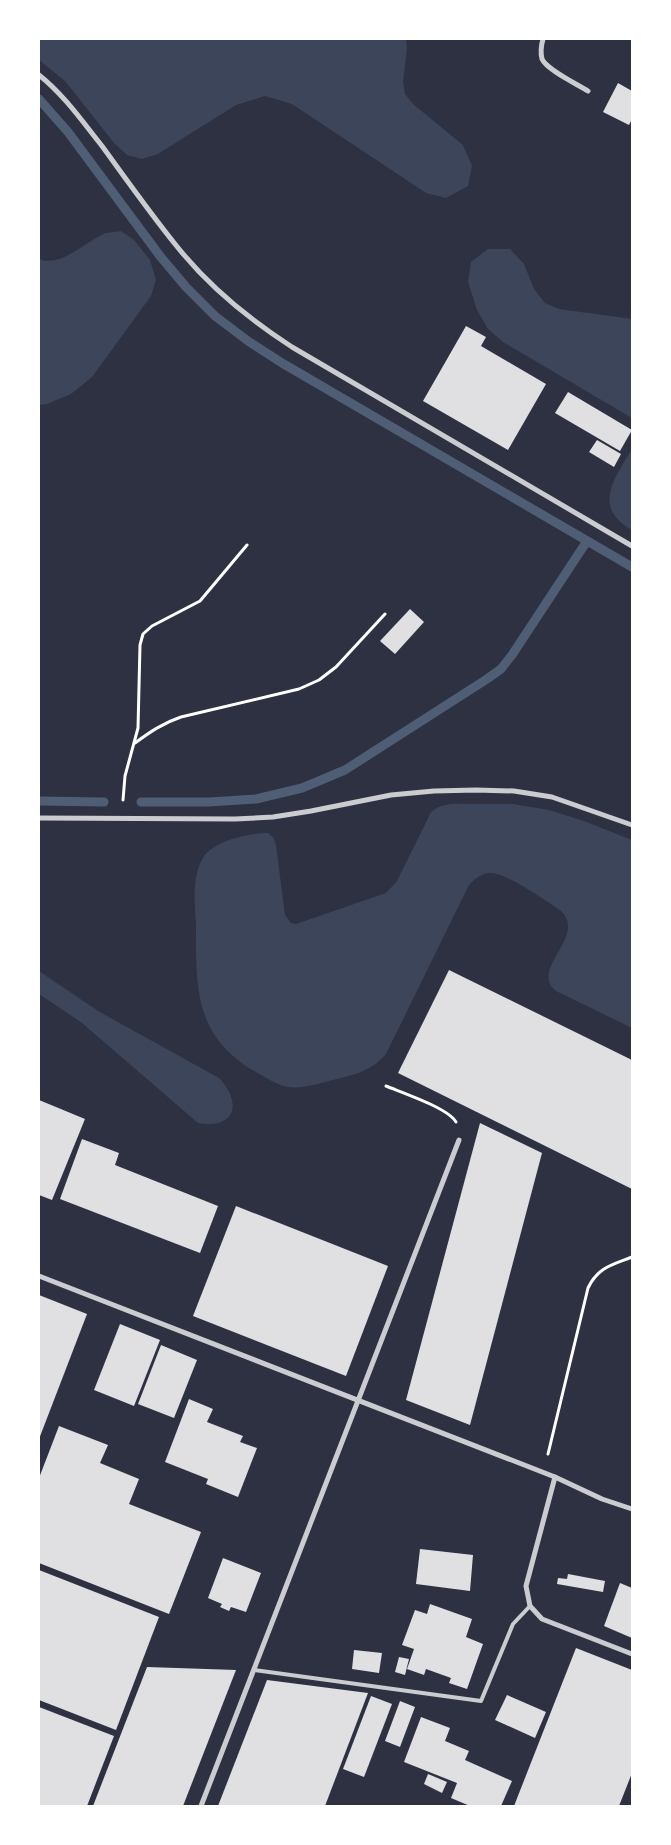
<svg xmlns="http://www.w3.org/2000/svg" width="671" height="1845" font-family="Spectral,serif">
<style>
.green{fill:#3c4559}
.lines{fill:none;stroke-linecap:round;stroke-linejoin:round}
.stream{stroke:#4f5d75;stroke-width:9}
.building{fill:#e0e0e3}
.path{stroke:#fff;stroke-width:3}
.service{stroke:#caccd0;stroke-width:4}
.minor{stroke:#caccd0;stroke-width:5}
</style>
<rect width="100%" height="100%" fill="#2d3142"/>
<!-- green -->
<g class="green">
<path d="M39,39H406L407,48L403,81L405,94L413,104L463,145L472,166L468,186L446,198L426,193L292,104L265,96L236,105L158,154L142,159L127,155L114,143L65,81L39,60Z"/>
<path d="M121,231L134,240L150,260L156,280L151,296L92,377L71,394L47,404L39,405V259C62,268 85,241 106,233C111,232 117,232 121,231Z"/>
<path d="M488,249H510L524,264L534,289L545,303L559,309L632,319V418L503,342L488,329L477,310L468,282L471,262Z"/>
<path d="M632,449V530C591,507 615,478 632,449Z"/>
<path d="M476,804H513L549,810L584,821L632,840V1028L556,991C528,969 589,936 560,910C546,901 504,871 489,873C480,874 475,879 469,885L386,1054C370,1073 351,1075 329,1081C291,1091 288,1091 254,1071C194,1035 196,988 196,926C195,904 191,878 203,858C213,841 249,833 268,833L273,837L276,845L285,915L291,923L296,924L386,893L397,881L431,812C443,801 461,804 476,804Z"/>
<path d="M39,971L98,1011L219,1078C243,1103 235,1130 198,1123L82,1023L39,994Z"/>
</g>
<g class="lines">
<!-- stream -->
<g class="stream">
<path d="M39,99L68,132L160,256L186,287L215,316L248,341L282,363L632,567"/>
<path d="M39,801L104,802"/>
<path d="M141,802H209L256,799L302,788L345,770L487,679L501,669L512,655L587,541"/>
</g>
</g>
<!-- building -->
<g class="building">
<path d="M618,83L632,91V119L629,125L603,112Z"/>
<path d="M466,326L486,337L481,346L546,384L508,450L423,401Z"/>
<path d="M568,392L632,430L620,451L555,413Z"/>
<path d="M597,440L621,454L614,467L589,452Z"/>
<path d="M410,609L424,622L395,654L380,641Z"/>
<path d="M449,970L632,1060V1189L398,1073Z"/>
<path d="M39,1100L85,1119L52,1200L39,1195Z"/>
<path d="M480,1123L542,1153L470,1425L406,1400Z"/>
<path d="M82,1139L119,1153L115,1165L218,1206L200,1253L60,1199Z"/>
<path d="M236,1206L388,1266L346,1376L193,1316Z"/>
<path d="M39,1295L87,1314L39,1439Z"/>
<path d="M120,1324L160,1340L134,1406L94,1390Z"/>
<path d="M161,1345L197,1360L174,1418L138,1404Z"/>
<path d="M189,1399L213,1409L207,1422L243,1436L240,1442L257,1448L238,1497L206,1484L208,1479L165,1462Z"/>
<path d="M59,1426L108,1445L100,1463L139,1479L129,1504L201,1532L169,1614L39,1563V1478Z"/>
<path d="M420,1549L473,1555L470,1591L416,1584Z"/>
<path d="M223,1558L261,1573L246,1612L231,1607L229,1611L220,1607L222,1604L208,1598Z"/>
<path d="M39,1570L159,1617L116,1730L39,1700Z"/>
<path d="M568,1574L605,1581L603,1592L557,1584L558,1578L567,1579Z"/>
<path d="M620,1583L632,1588V1638L604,1626Z"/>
<path d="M430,1604L472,1619L466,1637L483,1644L467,1689L449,1683L451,1678L426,1669L424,1675L407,1669L414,1649L402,1645L415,1610L427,1614Z"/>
<path d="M576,1648L632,1670V1773L619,1806H514Z"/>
<path d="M354,1650L382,1653L379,1673L352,1669Z"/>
<path d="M399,1657L409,1659L405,1675L395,1672Z"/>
<path d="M147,1667L236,1670L183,1806H93Z"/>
<path d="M267,1680L368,1693L325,1806H218Z"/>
<path d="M507,1695L546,1712L535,1738L495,1720Z"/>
<path d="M371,1696L392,1704L364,1777L343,1769Z"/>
<path d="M400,1701L415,1707L400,1747L385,1741Z"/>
<path d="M39,1707L114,1736L87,1806H39Z"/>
<path d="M421,1717L450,1728L445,1741L469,1751L465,1760L512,1781L501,1806H470L451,1798L457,1783L404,1762Z"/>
<path d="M428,1774L447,1782L442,1793L424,1784Z"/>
</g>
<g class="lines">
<!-- path -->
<g class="path">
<path d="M135,743C150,732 163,723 181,717L299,689L319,680L336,667L385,614"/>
<path d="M123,800L125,776L138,728L140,645L143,634L152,626L200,601L247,545"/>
<path d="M386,1086C403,1093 448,1108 456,1122"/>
<path d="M548,1454L588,1288C598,1267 612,1265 632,1257"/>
</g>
<!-- service -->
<path class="service" d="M254,1670L481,1701L513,1624L530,1606"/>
<!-- minor -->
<g class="minor">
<path d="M543,39C541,46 540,51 542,59C547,70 577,84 588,91"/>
<path d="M39,75C64,95 82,121 102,146C126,179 150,213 175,244C208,286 247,318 292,347L632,546"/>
<path d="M39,818L235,819L273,817L311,811L391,795L434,791L476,790L514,791L552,797L632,825"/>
<path d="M39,1276L555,1477L526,1586L530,1606L542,1619L632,1654"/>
<path d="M555,1477L602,1499L632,1509"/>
<path d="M201,1806L459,1140"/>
</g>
</g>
<!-- border -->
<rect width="671" height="1845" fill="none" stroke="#ffffff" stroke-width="80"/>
</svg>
